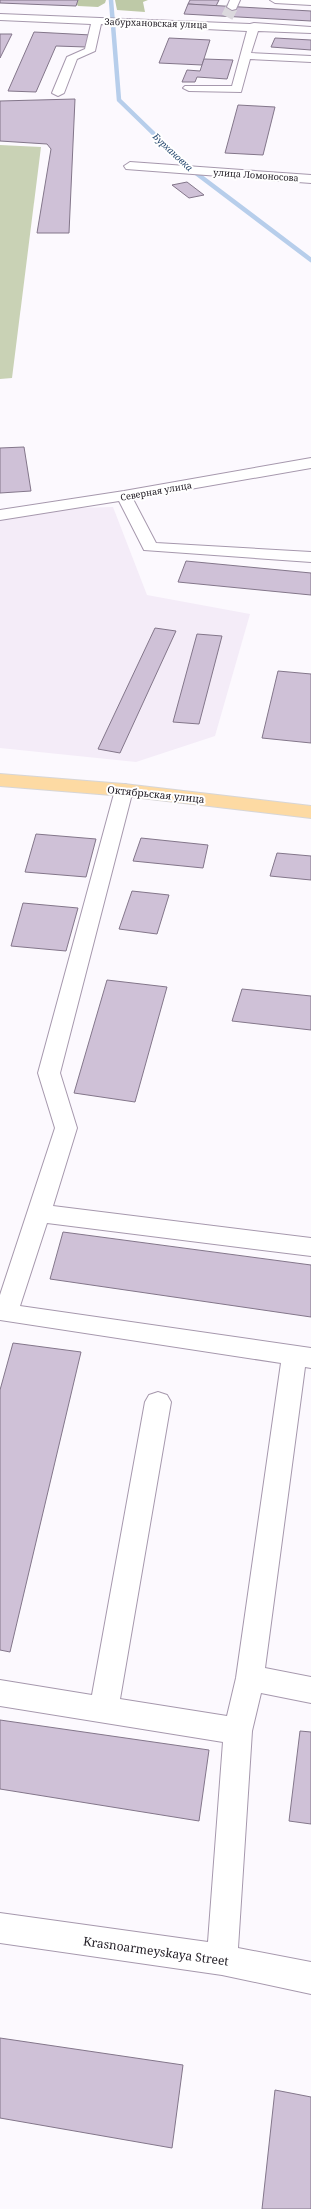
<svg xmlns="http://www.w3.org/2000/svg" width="311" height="2209" font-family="'Noto Serif',serif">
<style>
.built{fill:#f4ecf8}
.green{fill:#c9d2b5}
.forest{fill:#bec9a7}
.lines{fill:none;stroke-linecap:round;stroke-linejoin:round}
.stream{stroke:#b7ceeb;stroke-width:4.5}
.building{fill:#cfc1d7;stroke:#83768a}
.minor-tunnel{stroke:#dbd8dd;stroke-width:12;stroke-dasharray:12 6;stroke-linecap:butt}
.minor-casing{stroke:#a698ad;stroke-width:2}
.major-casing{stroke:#d7d6d7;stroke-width:2}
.minor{fill:#fff;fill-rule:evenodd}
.major{fill:#fddaa3;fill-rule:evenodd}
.labels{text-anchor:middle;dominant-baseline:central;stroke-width:4;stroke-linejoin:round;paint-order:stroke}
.far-street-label{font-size:9px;fill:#1f1a22;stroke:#fff}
.far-water-label{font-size:9px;font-style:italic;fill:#24466d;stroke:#fff}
.street-label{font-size:10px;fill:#1f1a22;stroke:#fff}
.near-street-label{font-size:12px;fill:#1f1a22;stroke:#fff}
</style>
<rect width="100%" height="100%" fill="#fcf9fe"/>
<!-- built -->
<path class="built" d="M113,507L147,595L250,614L215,736L136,762L0,748V510Z"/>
<!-- green -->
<path class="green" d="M0,145L41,147L12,378L0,379Z"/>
<!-- forest -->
<g class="forest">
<path d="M78,0H106L105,3L98,7L78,6L76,3Z"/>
<path d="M115,0H148L143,2L145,12L117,10Z"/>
</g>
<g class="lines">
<!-- stream -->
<path class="stream" d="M111,0L119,100L188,167L311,260"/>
</g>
<!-- building -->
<g class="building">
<path d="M0,0H78L76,6L0,3Z"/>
<path d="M190,0H219L216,6L188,4Z"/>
<path d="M188,4L311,11V21L184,14Z"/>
<path d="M34,32L91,35L86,47L56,46L36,92L8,91Z"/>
<path d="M0,34H12L0,58Z"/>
<path d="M169,38L210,40L202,65L159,63Z"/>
<path d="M275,38L311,40V50L271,47Z"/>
<path d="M204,59L233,60L227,79L197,77L195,82H182L187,70L200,71Z"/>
<path d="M75,99L69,233H37L51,149L47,144L0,141V101Z"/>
<path d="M238,105L275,107L263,155L225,153Z"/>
<path d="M187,182L204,195L189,198L172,185Z"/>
<path d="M24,447L31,491L0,493V448Z"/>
<path d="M186,561L311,573V595L178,582Z"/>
<path d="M155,628L176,631L120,753L98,749Z"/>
<path d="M197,634L222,636L199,724L173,722Z"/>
<path d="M278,671L311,674V743L262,738Z"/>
<path d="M36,834L96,839L86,877L25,872Z"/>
<path d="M141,838L208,845L203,868L133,861Z"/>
<path d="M277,853L311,856V880L270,876Z"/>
<path d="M132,891L169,895L157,934L119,929Z"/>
<path d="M23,903L78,908L66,951L11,946Z"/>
<path d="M107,980L167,987L135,1102L74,1093Z"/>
<path d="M242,989L311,996V1030L232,1021Z"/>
<path d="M63,1232L311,1265V1317L50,1279Z"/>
<path d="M13,1343L81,1352L10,1652L0,1650V1390Z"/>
<path d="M0,1720L209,1750L199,1821L0,1789Z"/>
<path d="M300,1731L311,1732V1824L289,1821Z"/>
<path d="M0,2038L183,2065L172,2148L0,2118Z"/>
<path d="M275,2090L311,2097V2209H262Z"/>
</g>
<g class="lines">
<!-- minor-tunnel -->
<path class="minor-tunnel" d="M227,17L232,7"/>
<!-- minor casing -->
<g class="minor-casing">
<g id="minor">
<path d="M230,0H240L236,9L232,10L227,7Z"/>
<path d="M270,0H311V5L275,3Z"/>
<path d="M0,14L250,24L254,23L311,27V33L258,31L251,53L311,56V62L250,59L241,92L189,91L183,88L185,86H232L247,31L101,24L95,51L77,59L64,93L58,96L52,93L67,57L85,49L91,24L0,20Z"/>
<path d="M130,162L311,175V183L126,169L124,166Z"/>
<path d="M311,458V468L133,499L156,543L311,552V562L144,550L119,501L0,520V510L124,491Z"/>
<path d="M124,784L131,786L133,790L60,1073L77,1128L53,1206L311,1238V1256L47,1223L20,1306L311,1348V1368L305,1367L265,1668L311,1677V1703L261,1693L252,1731L238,1948L311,1962V1994L222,1975L0,1943V1913L208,1942L223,1742L0,1706V1680L92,1695L145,1402L149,1395L158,1392L167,1395L171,1402L120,1699L227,1716L236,1678L281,1363L0,1320V1295L55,1128L38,1073L115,790L117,786Z"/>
</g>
</g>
<!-- major casing -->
<g class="major-casing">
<path id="major" d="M0,774L124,784L311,806V818L124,796L0,786Z"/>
</g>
<!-- minor -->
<use href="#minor" class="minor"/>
<!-- major -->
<use href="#major" class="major"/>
</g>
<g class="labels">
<!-- far-street labels -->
<g class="far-street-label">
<text transform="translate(156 23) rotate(2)">Забурхановская улица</text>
<text transform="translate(256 175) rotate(4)">улица Ломоносова</text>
<text transform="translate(156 491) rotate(-10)">Северная улица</text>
</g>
<!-- far-water labels -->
<g class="far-water-label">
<text transform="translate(173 152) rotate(43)">Бурхановка</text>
</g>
<!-- street labels -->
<g class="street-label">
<text transform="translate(156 794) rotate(6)">Октябрьская улица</text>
</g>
<!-- near-street labels -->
<g class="near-street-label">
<text transform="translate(156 1951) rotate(8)">Krasnoarmeyskaya Street</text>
</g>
</g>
</svg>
